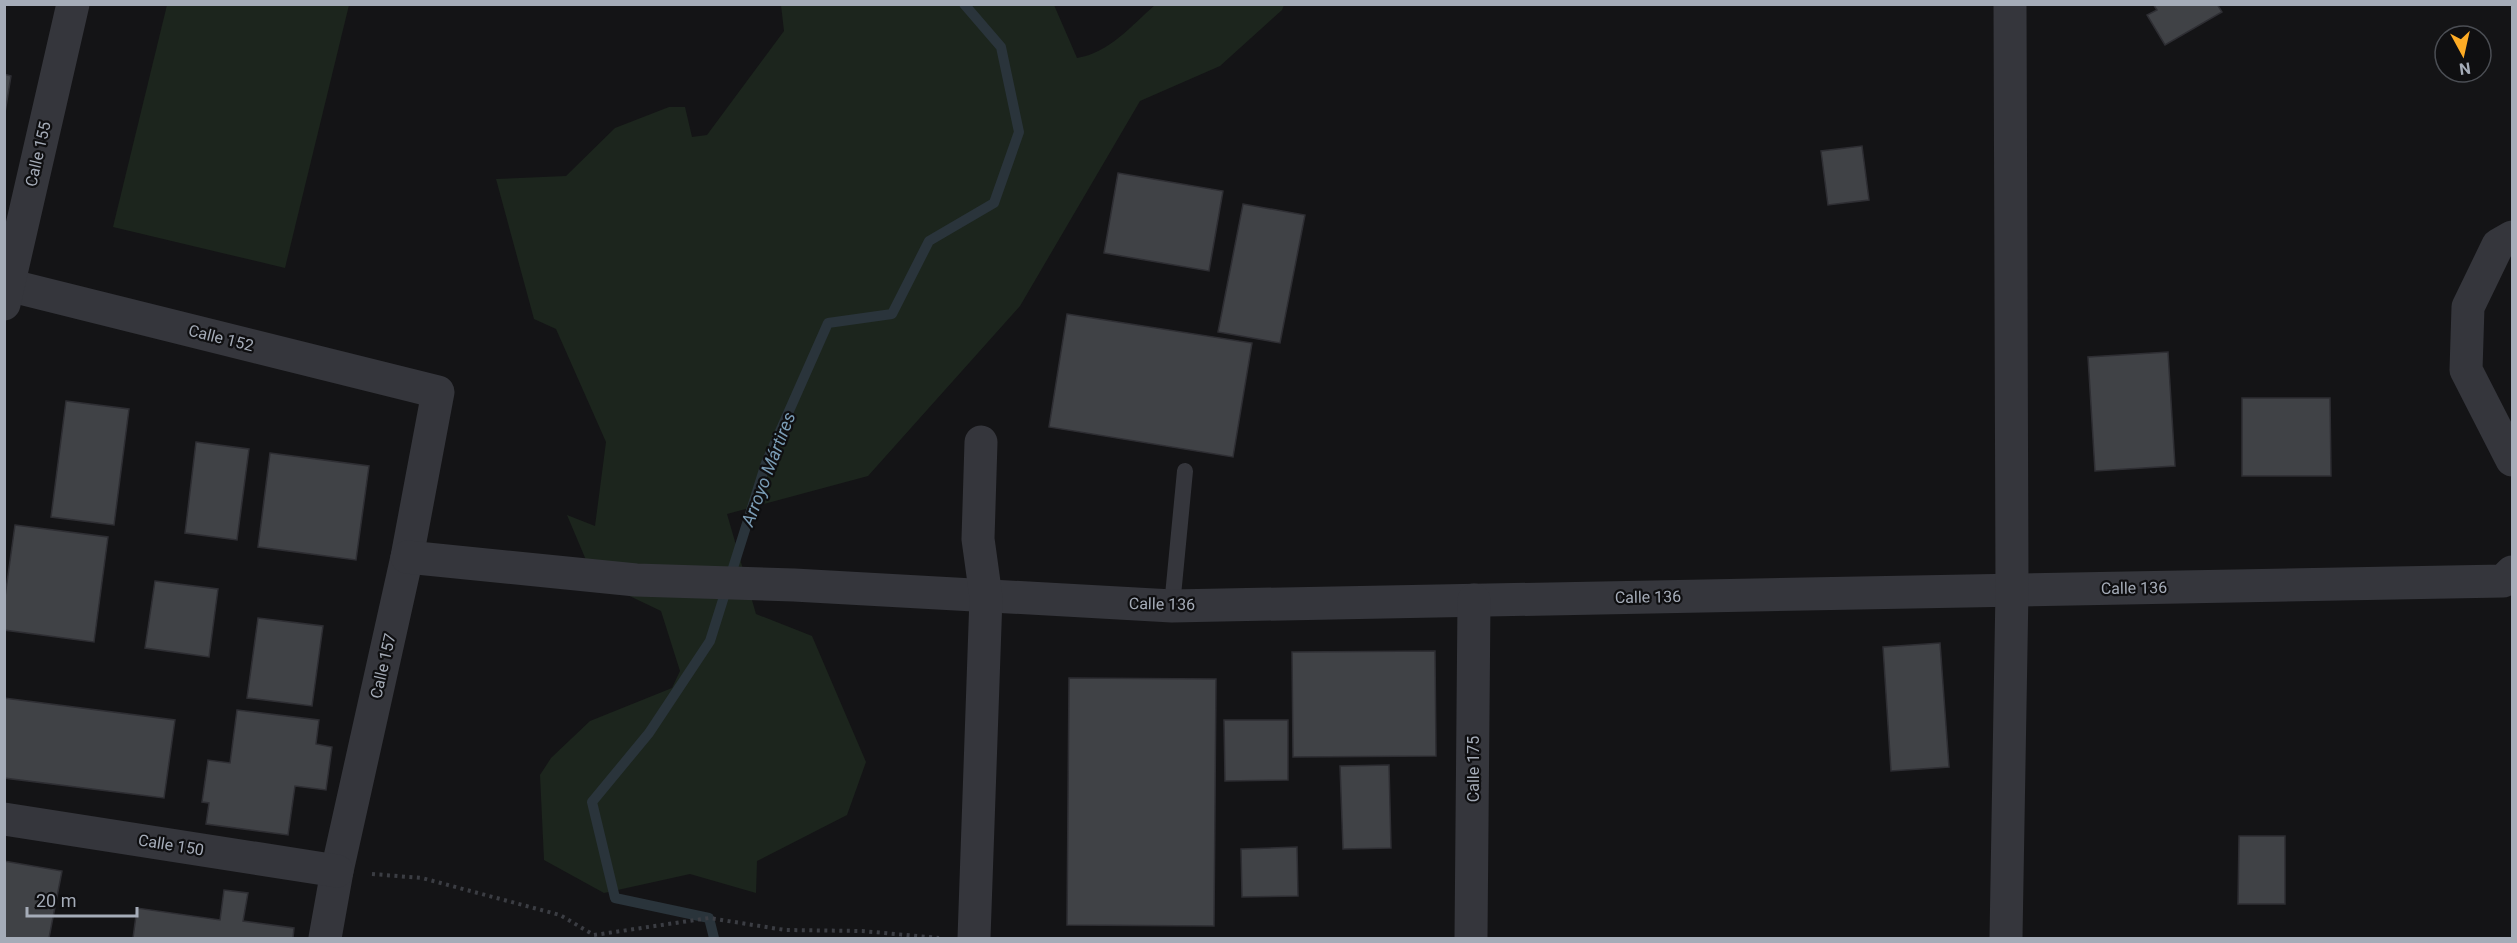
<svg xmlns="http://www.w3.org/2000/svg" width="2517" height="943" font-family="Roboto,sans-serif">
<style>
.green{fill:#1c251d}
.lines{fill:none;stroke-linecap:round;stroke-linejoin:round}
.stream{stroke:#2a343b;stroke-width:10}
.building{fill:#404246;stroke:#2e2e33;stroke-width:1.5}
.path{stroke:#3b3d43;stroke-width:4;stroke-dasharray:3 4.5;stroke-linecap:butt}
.service{stroke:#35363c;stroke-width:16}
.minor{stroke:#35363c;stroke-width:33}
.labels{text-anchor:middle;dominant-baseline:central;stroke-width:4.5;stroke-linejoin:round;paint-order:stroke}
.street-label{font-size:16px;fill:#a5acb8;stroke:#0f0f11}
.water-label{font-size:18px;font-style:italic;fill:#7a9cb5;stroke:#0f0f11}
</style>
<rect width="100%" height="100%" fill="#141416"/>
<!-- green -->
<g class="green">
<path d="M167,5H349L285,268L113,227Z"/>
<path d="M781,5H1054L1077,58C1109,53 1131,26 1155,5H1284L1282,10L1220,66L1140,101L1020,306L868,476L727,514L756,614L812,636L866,762L847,815L757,861L756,893L690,874L604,893L544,860L540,775L551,758L590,721L672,688L680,671L661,611L594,579L567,515L595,526L606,442L556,329L534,319L496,179L566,176L615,128L669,107H685L692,137L707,135L784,31Z"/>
</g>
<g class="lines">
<!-- stream -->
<path class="stream" d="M714,938L709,918L615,898L592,802L649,733L710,641L766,463L828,323L892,314L929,241L994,203L1019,132L1001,47L964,4"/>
</g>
<!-- building -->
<g class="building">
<path d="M2153,4H2217L2222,12L2165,45L2147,15L2157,10Z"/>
<path d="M4,74L11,76L4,119Z"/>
<path d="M1862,146L1869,200L1828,205L1821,151Z"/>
<path d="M1118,173L1223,191L1209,271L1104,253Z"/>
<path d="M1243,204L1305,215L1280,343L1218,332Z"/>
<path d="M1067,314L1252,343L1233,457L1049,427Z"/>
<path d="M2168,352L2175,466L2095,471L2088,357Z"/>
<path d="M2242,398H2330L2331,476H2242Z"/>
<path d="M66,401L129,409L114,525L51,517Z"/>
<path d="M196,442L249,449L237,540L185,533Z"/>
<path d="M270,453L369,466L356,560L258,547Z"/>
<path d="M15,525L108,537L94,642L4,630V604Z"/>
<path d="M155,581L218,589L209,657L145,648Z"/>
<path d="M258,618L323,626L312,706L247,698Z"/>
<path d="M1940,643L1949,767L1891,771L1883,647Z"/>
<path d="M1435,651L1436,756L1293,757L1292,652Z"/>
<path d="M1069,678L1216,679L1214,926L1067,925Z"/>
<path d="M4,698L175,720L164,798L4,778Z"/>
<path d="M237,710L319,720L316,744L332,747L326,790L295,786L288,835L206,824L209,803L202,802L208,760L230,763Z"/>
<path d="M1224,720H1288V780L1225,781Z"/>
<path d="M1389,765L1391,848L1343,849L1340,766Z"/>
<path d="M2239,836H2285V904H2238Z"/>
<path d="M1297,847L1298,896L1242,897L1241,849Z"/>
<path d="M4,861L62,871L49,938H4Z"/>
<path d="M224,890L248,893L243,921L294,928L293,938H133L137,908L220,920Z"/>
</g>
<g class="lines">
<!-- path -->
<path class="path" d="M372,874L422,878L560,915L594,935L709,918L785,930L862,931L939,938"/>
<!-- service -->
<path class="service" d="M1172,606L1185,471"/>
<!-- minor -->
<g class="minor">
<path d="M2512,237L2498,245L2468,307L2466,370L2512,460"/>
<path d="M4,284L438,392L407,557L337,871L325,938"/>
<path d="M4,304L73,4"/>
<path d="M407,557L636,580L794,585L1172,606L2503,581L2512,572"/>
<path d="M4,819L337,871"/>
<path d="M974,938L986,597L978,539L981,442"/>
<path d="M1471,938L1474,600"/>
<path d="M2006,938L2012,590L2010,4"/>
</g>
</g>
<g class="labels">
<!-- street labels -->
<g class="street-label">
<text transform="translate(38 154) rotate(-77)">Calle 155</text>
<text transform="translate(221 338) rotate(14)">Calle 152</text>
<text transform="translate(2134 588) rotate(-1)">Calle 136</text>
<text transform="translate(1648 597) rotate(-1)">Calle 136</text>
<text transform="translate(1162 604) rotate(1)">Calle 136</text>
<text transform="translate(383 666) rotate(-77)">Calle 157</text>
<text transform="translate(1473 769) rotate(-90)">Calle 175</text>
<text transform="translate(171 845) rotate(9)">Calle 150</text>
</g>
<!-- water labels -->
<g class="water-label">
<text transform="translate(768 469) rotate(-69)">Arroyo Mártires</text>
</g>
</g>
<!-- border -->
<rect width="2517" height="943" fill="none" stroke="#a5acb8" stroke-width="12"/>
<!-- north arrow -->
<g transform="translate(2463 54) rotate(172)"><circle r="28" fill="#0f0f11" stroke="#4b4e54" stroke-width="1.5"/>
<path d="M0-4.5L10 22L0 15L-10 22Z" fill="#feac25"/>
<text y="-9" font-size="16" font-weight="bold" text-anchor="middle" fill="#a5acb8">N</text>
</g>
<!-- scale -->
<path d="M27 907v9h110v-9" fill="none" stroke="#a5acb8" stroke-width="3"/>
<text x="36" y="907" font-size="18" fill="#a5acb8" stroke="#0f0f11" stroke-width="4.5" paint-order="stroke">20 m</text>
</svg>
